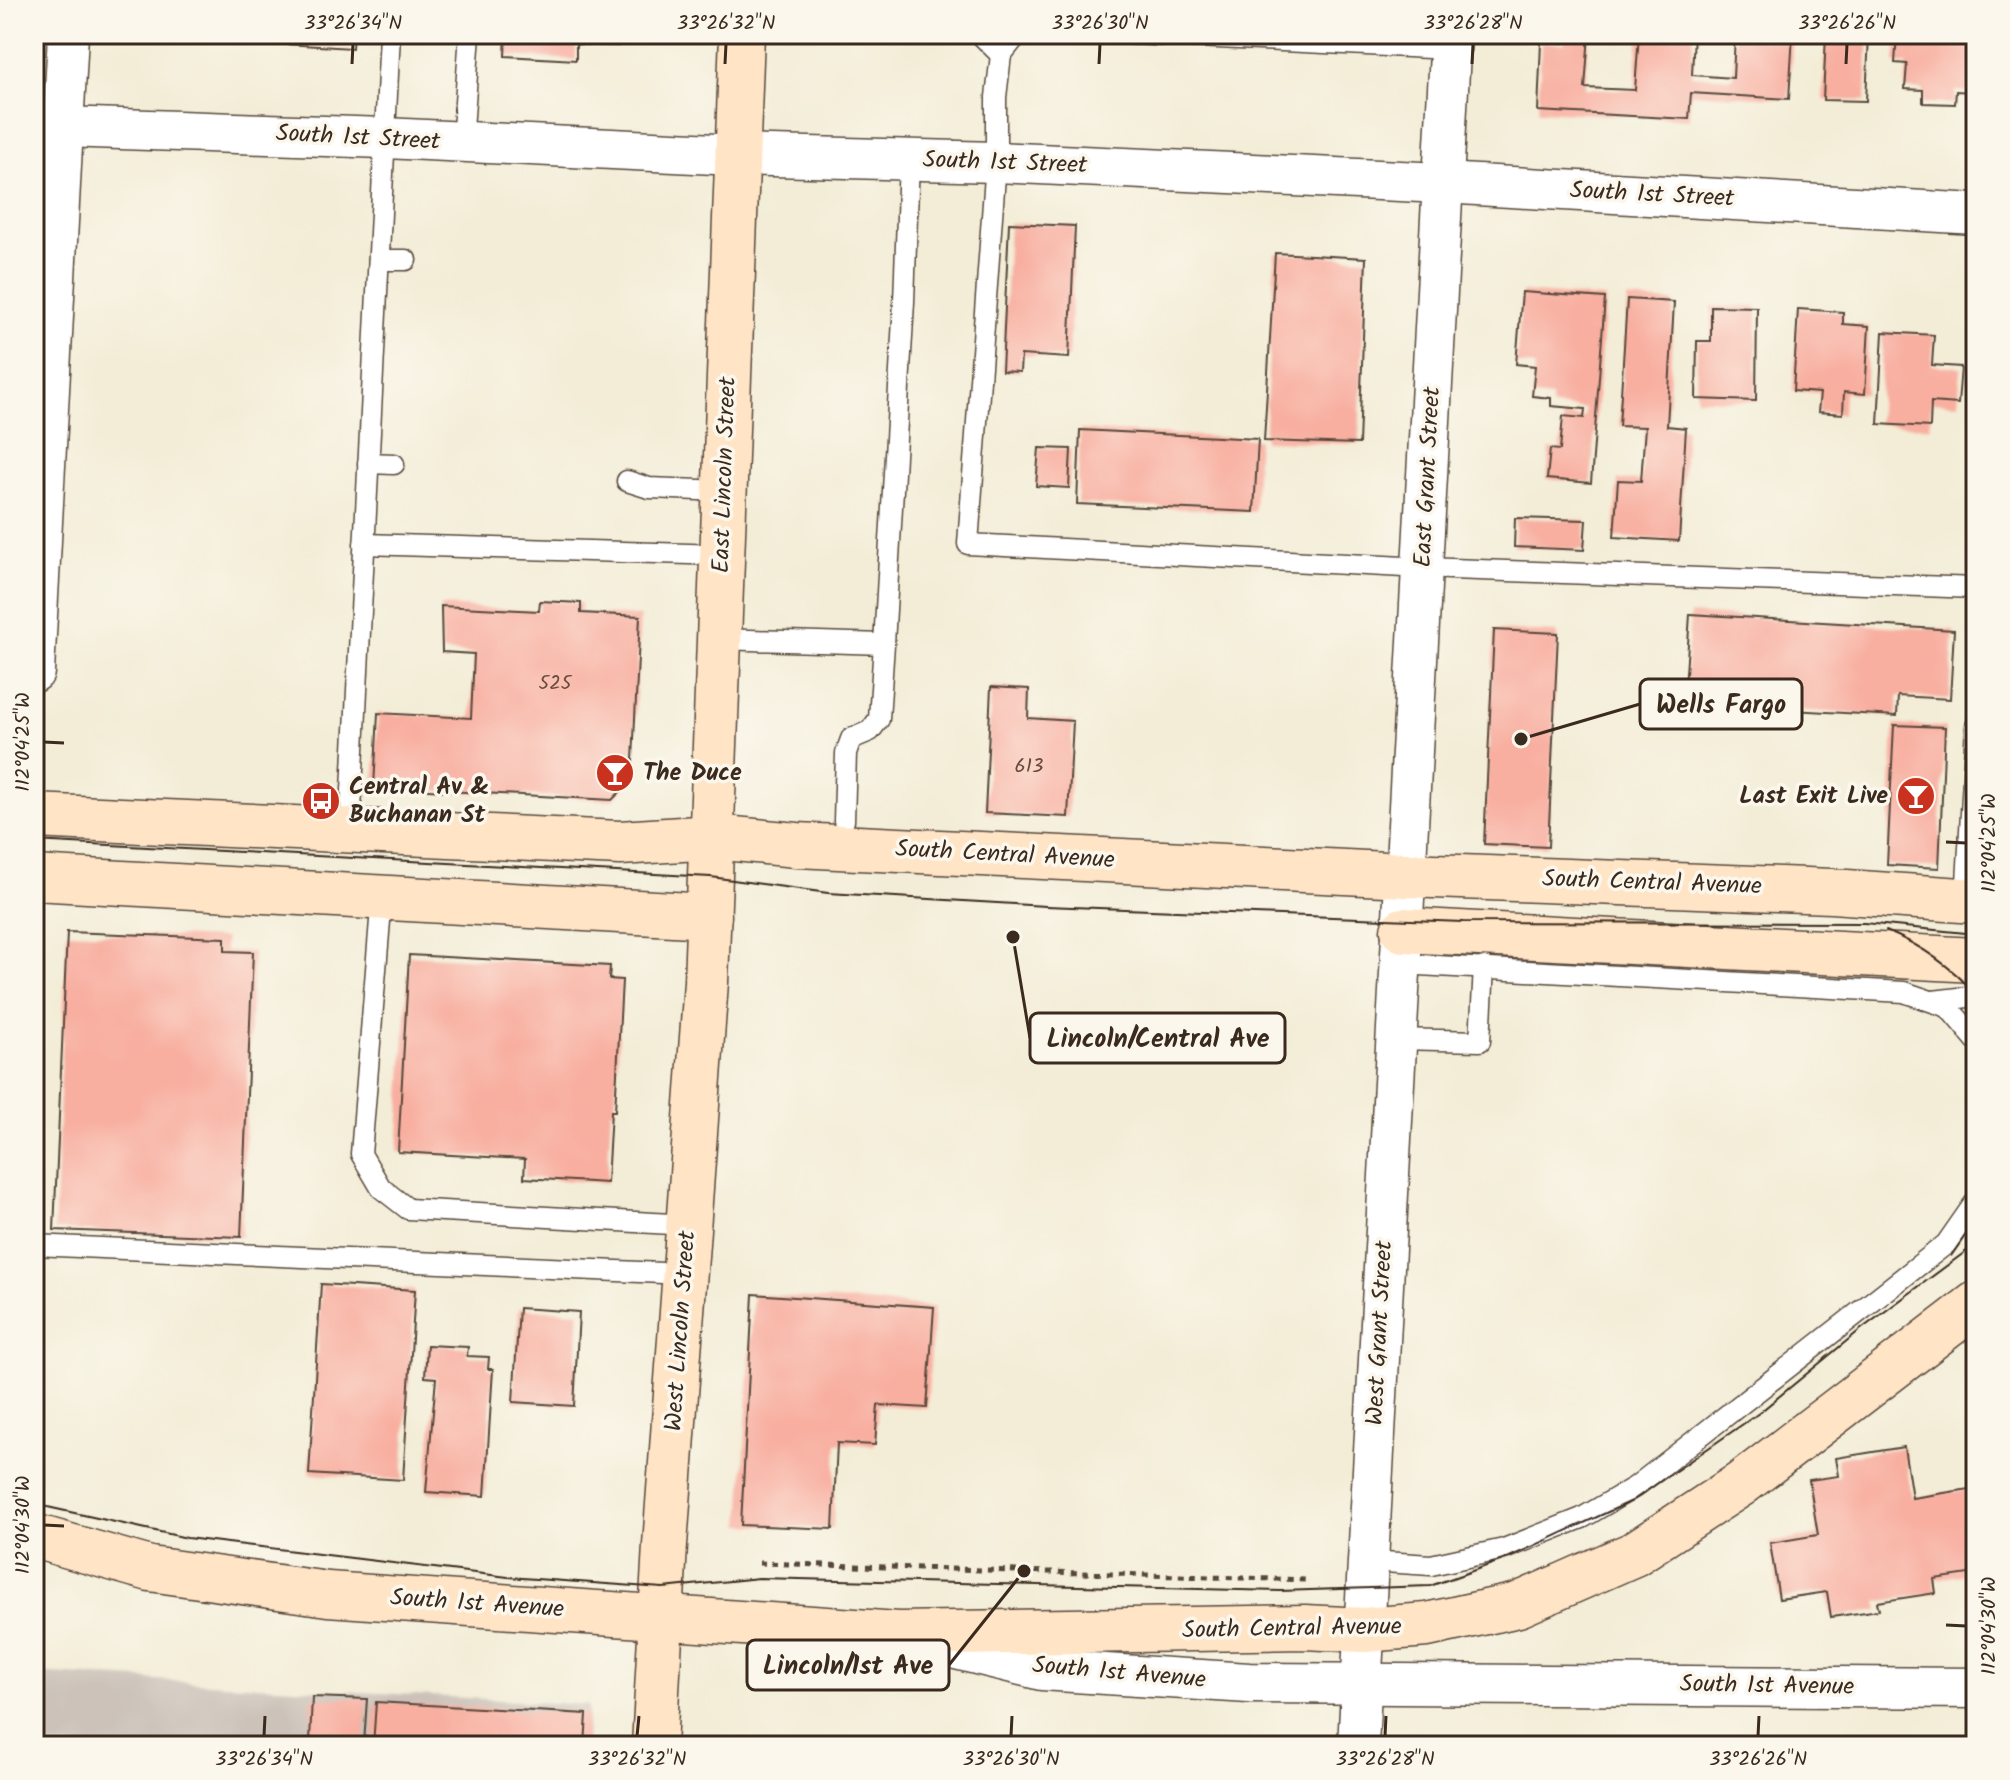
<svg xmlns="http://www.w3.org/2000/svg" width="2010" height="1780" font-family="Kalam,sans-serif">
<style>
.industrial{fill:#ccc2b9}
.building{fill:#f8afa0}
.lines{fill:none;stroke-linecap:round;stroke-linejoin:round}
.service-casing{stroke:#57473a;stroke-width:23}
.minor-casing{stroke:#57473a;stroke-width:43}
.secondary-casing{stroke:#57473a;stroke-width:47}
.path{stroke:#57473a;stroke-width:5;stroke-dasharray:6 6;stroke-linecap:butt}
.service{stroke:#fff;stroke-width:20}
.minor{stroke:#fff;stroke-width:40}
.secondary{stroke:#ffe4c6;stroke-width:44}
.tram{stroke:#3b2a1e;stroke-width:2}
.ticks{fill:none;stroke:#3b2a1e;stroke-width:3}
.labels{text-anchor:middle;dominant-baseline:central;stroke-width:7;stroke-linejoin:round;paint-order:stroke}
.number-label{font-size:20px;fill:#6a4b3e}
.street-label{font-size:24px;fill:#3b2a1e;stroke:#fbf7ec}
.poi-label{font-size:24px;font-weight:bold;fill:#3b2a1e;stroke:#fbf7ec;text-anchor:start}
.leader{fill:none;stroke:#3b2a1e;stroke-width:3}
.callout-dot{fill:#3b2a1e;stroke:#fbf7ec;stroke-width:3}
.callout{fill:#fbf7ec;stroke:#3b2a1e;stroke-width:3}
.callout-label{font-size:26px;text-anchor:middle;font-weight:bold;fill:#3b2a1e}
.neatline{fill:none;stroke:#3b2a1e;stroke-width:3}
.ticks-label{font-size:20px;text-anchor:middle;fill:#3b2a1e}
</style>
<rect width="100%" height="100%" fill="#fbf7ec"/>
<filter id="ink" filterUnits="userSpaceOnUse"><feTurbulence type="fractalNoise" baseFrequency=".0125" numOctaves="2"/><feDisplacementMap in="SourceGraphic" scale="16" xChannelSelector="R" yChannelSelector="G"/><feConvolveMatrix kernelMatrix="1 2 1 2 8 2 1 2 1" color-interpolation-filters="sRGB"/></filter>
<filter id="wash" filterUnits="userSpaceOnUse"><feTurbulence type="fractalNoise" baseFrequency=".006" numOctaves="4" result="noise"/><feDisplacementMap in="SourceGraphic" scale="32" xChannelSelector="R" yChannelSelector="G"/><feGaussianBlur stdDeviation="1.8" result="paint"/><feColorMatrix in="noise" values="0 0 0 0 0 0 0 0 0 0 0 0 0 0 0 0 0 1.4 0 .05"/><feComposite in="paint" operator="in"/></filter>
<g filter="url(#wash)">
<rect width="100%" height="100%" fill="#f3edd7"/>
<!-- industrial -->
<path class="industrial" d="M34,1673L588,1705L586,1746H34Z"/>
<g id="blocks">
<!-- building -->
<g class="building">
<path d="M150,34H353L352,48L150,36Z"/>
<path d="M506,34H619L618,46L576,44V60L505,56Z"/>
<path d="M1564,34H1589L1585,88L1635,90L1639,34H1694L1692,75L1733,78L1735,34H1793L1789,99L1691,93L1689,119L1538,111L1541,42L1564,43Z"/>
<path d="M1826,34H1869L1866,101L1823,100Z"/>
<path d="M1975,34L1973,92L1956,91L1955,104L1923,103V90L1905,89L1907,64L1895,63L1897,35Z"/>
<path d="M1009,223L1075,226L1069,358L1021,355L1020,372L1002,371Z"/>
<path d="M1275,253L1366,258L1359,444L1264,441Z"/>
<path d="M1522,292L1605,298L1591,483L1547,479L1550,449L1560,450L1563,416L1584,418L1585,409L1551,406V398L1532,396L1535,366L1516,364Z"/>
<path d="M1627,299L1674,302L1667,426L1686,428L1679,541L1614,537L1618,480L1641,481L1645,427L1619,426Z"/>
<path d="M1711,306L1757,307L1756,401L1696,399L1697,341H1711Z"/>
<path d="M1798,309L1843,312V324L1869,326L1865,394L1844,392L1843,414L1818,412L1820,393L1793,391Z"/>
<path d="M1883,332L1934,335L1932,365L1961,367L1958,404L1931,402L1930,427L1878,424Z"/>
<path d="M1080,430L1258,439L1254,512L1077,504Z"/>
<path d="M1039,448L1071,449L1069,488L1036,486Z"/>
<path d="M1515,518L1586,520L1584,550L1514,547Z"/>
<path d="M540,601L581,603V613L640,616L632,780L612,800L374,787L378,713L471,718L474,654L442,652L441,606L539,611Z"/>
<path d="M1690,614L1954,630L1950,699L1898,696L1897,716L1684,704Z"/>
<path d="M1494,630L1558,633L1548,847L1484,844Z"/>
<path d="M991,687L1029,689L1028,718L1073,721L1068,817L985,813Z"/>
<path d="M1894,725L1945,727L1939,868L1887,865Z"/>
<path d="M67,932L225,938V951L253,952L241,1237L54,1230Z"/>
<path d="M409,955L610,966L609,979L622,980L615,1111H611L607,1183L524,1178L525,1159L398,1152Z"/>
<path d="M321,1284L415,1290L403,1480L309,1474Z"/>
<path d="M753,1294L934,1307L927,1408L878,1405L875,1445L837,1443L833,1529L741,1525Z"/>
<path d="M519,1308L579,1312L574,1406L513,1402Z"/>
<path d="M427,1345L468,1347L467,1356L489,1357L488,1369H493L485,1496L426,1492L436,1378L425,1377Z"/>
<path d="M1904,1447L1912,1498L1976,1488V1573L1934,1579L1936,1593L1877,1602L1879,1610L1831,1617L1827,1592L1779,1599L1770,1543L1818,1535L1809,1480L1839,1476L1836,1458Z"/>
<path d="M312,1697L367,1699L364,1744L310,1741Z"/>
<path d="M376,1702L587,1714L585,1746H373Z"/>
</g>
</g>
</g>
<g filter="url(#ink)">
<use href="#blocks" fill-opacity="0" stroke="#57473a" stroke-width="2"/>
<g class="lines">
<!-- service casing -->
<g class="service-casing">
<g id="service">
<path d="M980,34L1001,55"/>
<path d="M1023,34L1013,40L1001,55L996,97V162L968,544L1423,568L1976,588"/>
<path d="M1132,34L1450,49"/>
<path d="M462,143L470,34"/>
<path d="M379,260H406"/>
<path d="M368,463L394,464"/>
<path d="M627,481L649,488L724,491"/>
<path d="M364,544L722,555"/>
<path d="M719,639L884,644L904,302L909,159"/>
<path d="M844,821L846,753L851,739L870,731L879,719L884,644"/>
<path d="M350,830L390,34"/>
<path d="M382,896L361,1154L381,1188L408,1209L689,1225"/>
<path d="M1966,900L1976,726"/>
<path d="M1401,964L1904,992L1948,1007L1976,1040"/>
<path d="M1933,1001L1976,996"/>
<path d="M1397,1039L1480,1041L1484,967"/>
<path d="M34,1245L685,1274"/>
<path d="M1368,1561L1431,1565L1504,1549L1582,1518L1635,1487L1946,1244L1976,1201"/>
</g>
</g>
<!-- minor casing -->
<g class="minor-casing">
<g id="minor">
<path d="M34,126L385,138L736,155L996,162L1443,183L1976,214"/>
<path d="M34,672L68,34"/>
<path d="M928,1642L1042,1670L1249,1683L1976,1688"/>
<path d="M1358,1746L1451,34"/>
</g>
</g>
<!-- secondary casing -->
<g class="secondary-casing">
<g id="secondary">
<path d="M34,816L620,843L713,837L797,845L1406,875L1832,891L1976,901"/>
<path d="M34,878L709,916"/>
<path d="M1403,930L1976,960"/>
<path d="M34,1536L150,1569L328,1594L898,1634L1305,1627L1364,1630L1427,1625L1518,1605L1634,1554L1741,1484L1976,1304"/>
<path d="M654,1746L665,1545L706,982L742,34"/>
</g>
</g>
<!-- path -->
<path class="path" d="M759,1563L1307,1580"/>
<!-- service -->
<use href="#service" class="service"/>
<!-- minor -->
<use href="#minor" class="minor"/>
<!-- secondary -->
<use href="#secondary" class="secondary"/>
<!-- tram -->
<g class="tram">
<path d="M34,841L711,877L828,893L1046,906L1463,922L1864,923L1976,934"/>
<path d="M1886,931C1919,944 1953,967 1976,995"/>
<path d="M1951,1256L1976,1220"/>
<path d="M34,1504L187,1538L508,1577L663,1588L759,1578L1280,1591L1430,1586L1503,1560L1632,1501L1759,1413L1860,1330L1976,1244"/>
</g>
</g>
</g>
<!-- ticks -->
<path class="ticks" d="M352,64L353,44M725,64L726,44M1099,64L1100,44M1472,64L1473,44M1846,64L1847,44M44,742L64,743M1946,842L1966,843M44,1525L64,1526M1946,1625L1966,1626M264,1736L265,1716M637,1736L639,1716M1011,1736L1012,1716M1385,1736L1386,1716M1758,1736L1759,1716"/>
<!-- icons -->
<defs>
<g id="bar-disc" transform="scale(2)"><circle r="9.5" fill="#c8321e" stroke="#fbf7ec"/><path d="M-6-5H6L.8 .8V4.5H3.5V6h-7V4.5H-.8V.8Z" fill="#fff"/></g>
<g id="bus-disc" transform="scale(2)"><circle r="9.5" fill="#c8321e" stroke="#fbf7ec"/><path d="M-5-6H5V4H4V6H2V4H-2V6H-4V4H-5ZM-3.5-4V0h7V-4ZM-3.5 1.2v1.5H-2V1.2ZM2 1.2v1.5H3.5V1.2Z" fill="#fff"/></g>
</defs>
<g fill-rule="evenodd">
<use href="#bar-disc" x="615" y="773"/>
<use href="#bar-disc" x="1916" y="796"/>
<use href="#bus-disc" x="321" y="801"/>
</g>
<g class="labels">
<!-- number labels -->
<g class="number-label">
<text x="555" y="684">525</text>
<text x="1029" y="767">613</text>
</g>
<!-- street labels -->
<g class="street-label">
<text transform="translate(358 138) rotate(3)">South 1st Street</text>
<text transform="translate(1005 163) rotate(2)">South 1st Street</text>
<text transform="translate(1652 195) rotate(3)">South 1st Street</text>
<text transform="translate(725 475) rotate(-88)">East Lincoln Street</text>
<text transform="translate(1428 477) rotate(-87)">East Grant Street</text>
<text transform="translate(1005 855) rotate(3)">South Central Avenue</text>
<text transform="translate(1652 883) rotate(2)">South Central Avenue</text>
<text transform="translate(681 1331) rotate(-86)">West Lincoln Street</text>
<text transform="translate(1380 1333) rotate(-87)">West Grant Street</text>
<text transform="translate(477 1604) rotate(4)">South 1st Avenue</text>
<text transform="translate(1292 1629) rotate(-1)">South Central Avenue</text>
<text transform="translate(1119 1673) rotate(5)">South 1st Avenue</text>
<text transform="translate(1767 1686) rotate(1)">South 1st Avenue</text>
</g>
<!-- poi labels -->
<g class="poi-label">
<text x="643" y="773">The Duce</text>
<text x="349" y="787">Central Av &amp;<tspan x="349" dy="28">Buchanan St</tspan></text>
<text x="1888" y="796" text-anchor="end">Last Exit Live</text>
</g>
</g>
<!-- callouts -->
<path class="leader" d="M1521 739L1640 704M1013 937L1030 1038M1024 1571L949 1665"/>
<g class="callout-dot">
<circle cx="1521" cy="739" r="8"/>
<circle cx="1013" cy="937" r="8"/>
<circle cx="1024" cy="1571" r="8"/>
</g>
<g class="callout">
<rect x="1640" y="679" width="162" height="50" rx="8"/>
<rect x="1030" y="1013" width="255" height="50" rx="8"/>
<rect x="747" y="1640" width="202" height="50" rx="8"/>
</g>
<g class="callout-label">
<text x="1721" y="713">Wells Fargo</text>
<text x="1158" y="1047">Lincoln/Central Ave</text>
<text x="848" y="1674">Lincoln/1st Ave</text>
</g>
<!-- margin -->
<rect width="2010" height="1780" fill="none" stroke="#fbf7ec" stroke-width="88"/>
<rect x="44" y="44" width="1922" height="1692" class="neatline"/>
<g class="ticks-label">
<text x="353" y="29">33°26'34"N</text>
<text x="726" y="29">33°26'32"N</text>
<text x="1100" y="29">33°26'30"N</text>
<text x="1473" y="29">33°26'28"N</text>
<text x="1847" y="29">33°26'26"N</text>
<text transform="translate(22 742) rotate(-90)" y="7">112°04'25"W</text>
<text transform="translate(1988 843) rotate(-90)" y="7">112°04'25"W</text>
<text transform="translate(22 1525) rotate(-90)" y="7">112°04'30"W</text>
<text transform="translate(1988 1626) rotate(-90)" y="7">112°04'30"W</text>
<text x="264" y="1765">33°26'34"N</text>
<text x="637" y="1765">33°26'32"N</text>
<text x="1011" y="1765">33°26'30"N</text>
<text x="1385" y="1765">33°26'28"N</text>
<text x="1758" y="1765">33°26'26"N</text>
</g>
</svg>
